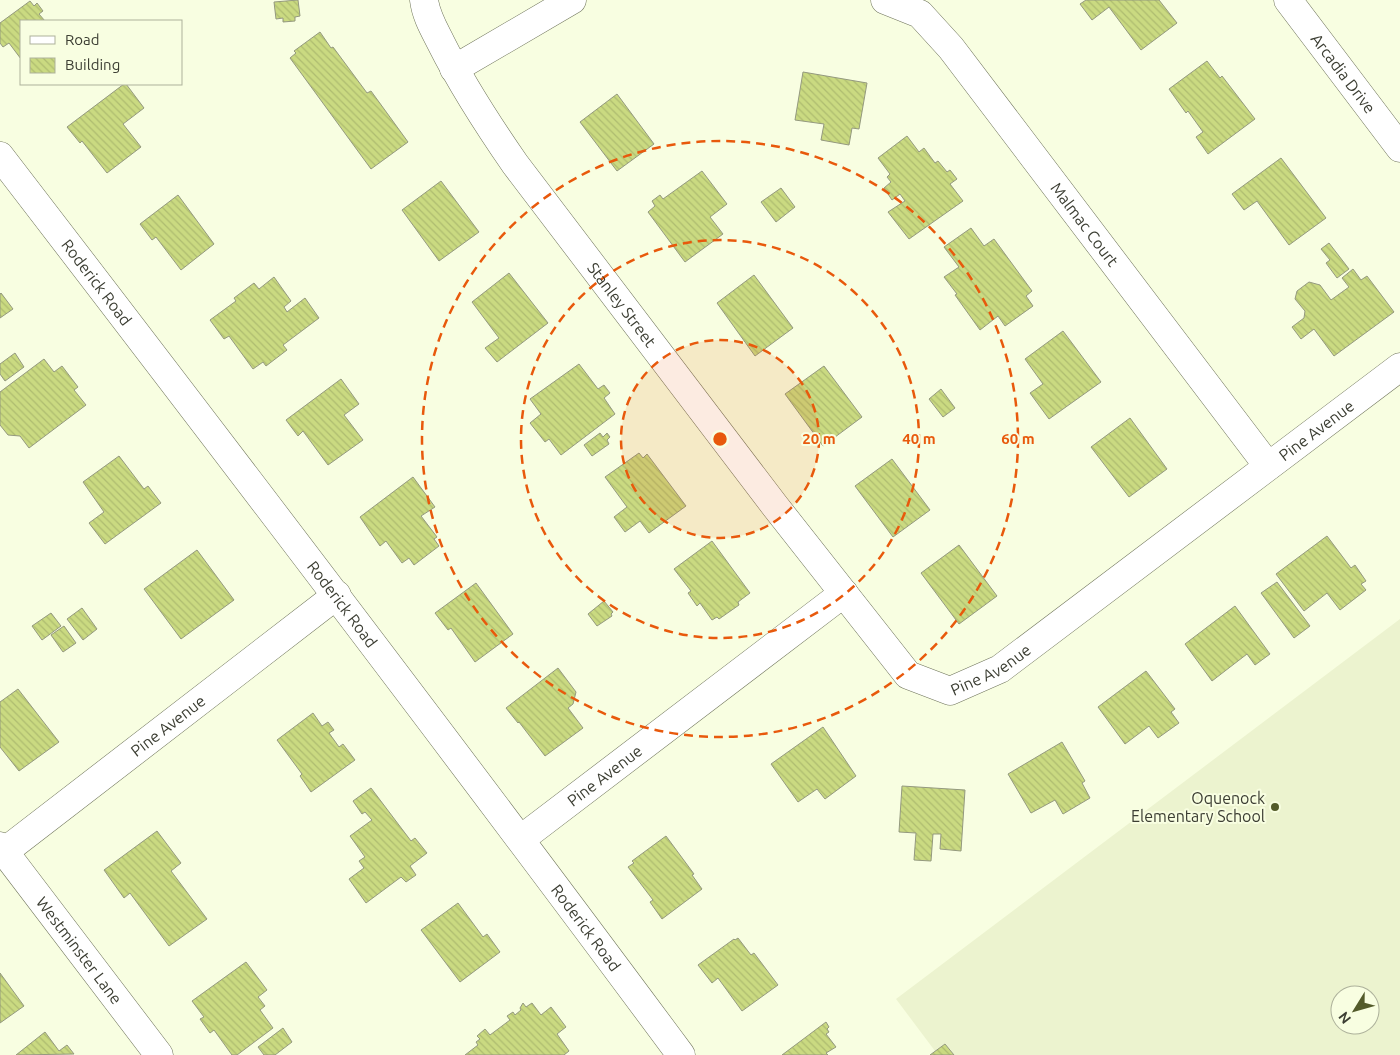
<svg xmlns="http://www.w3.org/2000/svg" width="1400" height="1055" font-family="Ubuntu,sans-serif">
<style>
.built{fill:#ecf3cf;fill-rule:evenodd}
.building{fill:url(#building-back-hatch);stroke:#94997f}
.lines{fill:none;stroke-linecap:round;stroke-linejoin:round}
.street-casing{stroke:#6e735a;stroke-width:29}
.street{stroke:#fff;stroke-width:28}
.ring{fill:none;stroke:#e8590c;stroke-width:2.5;stroke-dasharray:9 6}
.poi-dot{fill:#535b2a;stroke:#f8fee1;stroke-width:2}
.labels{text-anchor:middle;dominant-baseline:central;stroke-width:4;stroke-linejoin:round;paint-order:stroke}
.street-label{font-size:16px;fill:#3c3e33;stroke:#f8fee1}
.poi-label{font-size:16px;fill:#3c3e33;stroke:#f8fee1;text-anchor:end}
.centre{fill:#e8590c;stroke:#f8fee1;stroke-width:2.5}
.ring-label{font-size:15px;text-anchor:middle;font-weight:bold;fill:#e8590c;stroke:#f8fee1;stroke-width:4;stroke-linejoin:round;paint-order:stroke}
</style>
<defs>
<pattern id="building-back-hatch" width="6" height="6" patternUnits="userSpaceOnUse" patternTransform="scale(1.25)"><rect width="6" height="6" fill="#cada81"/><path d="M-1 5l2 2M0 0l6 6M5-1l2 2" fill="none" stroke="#aebc70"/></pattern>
</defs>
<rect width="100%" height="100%" fill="#f8fee1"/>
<!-- built -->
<path class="built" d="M1400,619V1055H938L896,999ZM1340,995H1370V1025H1340Z"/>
<!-- building -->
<g class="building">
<path d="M298,0L300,16L295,17V21L283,22V18L276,19L274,2Z"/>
<path d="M1086,0H1159L1177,23L1141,50L1109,7L1092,20L1080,4Z"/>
<path d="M30,1L34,6L37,3L43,11L39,14L45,21H21V59L9,43L3,47L0,43V23Z"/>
<path d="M320,32L331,48L333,47L367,93L371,91L408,142L371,169L290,58L296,53L294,51Z"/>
<path d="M1207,61L1220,78L1222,76L1255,119L1208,154L1196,137L1203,132L1188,111L1186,113L1169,89Z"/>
<path d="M803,72L867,83L859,129L852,128L849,145L821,140L824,124L795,120Z"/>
<path d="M124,84H126L144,108L123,124L141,147L107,173L82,141L80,143L67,127Z"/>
<path d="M617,94L654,144L617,171L580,122Z"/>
<path d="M907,136L919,152L924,148L935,163L938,161L947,172L950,170L957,179L950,184L963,201L909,239L888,212L905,201L900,194L892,200L884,188L891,182L887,177L890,174L878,158Z"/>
<path d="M1281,158L1326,218L1289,245L1257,201L1244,210L1232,194Z"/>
<path d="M702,171L727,204L710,217L723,234L685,262L648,212L655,206L652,201L660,195L663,199Z"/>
<path d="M441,181L479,232L439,261L402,210Z"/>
<path d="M781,188L795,207L776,222L761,202Z"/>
<path d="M178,195L214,244L181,270L156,237L152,240L140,224Z"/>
<path d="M971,228L984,246L994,239L1032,291L1026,296L1033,306L1005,326L998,316L980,330L955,295L957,294L944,277L959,267L944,247Z"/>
<path d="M1329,243L1349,269L1337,278L1326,263L1330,260L1321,249Z"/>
<path d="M1353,269L1361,280L1367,276L1394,312L1334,356L1314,329L1301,339L1292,327L1304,318L1305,311L1295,299L1297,291L1309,282L1320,285L1331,300L1349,287L1342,278Z"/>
<path d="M509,273L548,323L497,362L485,348L499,338L472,302Z"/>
<path d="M754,275L793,328L755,356L717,303Z"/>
<path d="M274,277L291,301L284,307L287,312L305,298L319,318L283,345L287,350L266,366L263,362L253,369L229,336L224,339L210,320L236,301L234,298L254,283L259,289Z"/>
<path d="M1,293L13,309L0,318V294Z"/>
<path d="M1063,331L1101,382L1049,419L1030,393L1043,384L1025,359Z"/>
<path d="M15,353L24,367L5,381L0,374V364Z"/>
<path d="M44,359L54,372L62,366L78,387L74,390L86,405L29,448L20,436L8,435L0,425V392Z"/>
<path d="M579,364L598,389L604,385L610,393L604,398L615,414L561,455L549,439L545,442L530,423L541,414L530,399Z"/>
<path d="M824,366L862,417L823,446L785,394Z"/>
<path d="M341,379L359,404L344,415L363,440L328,465L303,431L298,436L286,420Z"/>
<path d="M941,389L955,408L943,417L929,399Z"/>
<path d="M1130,418L1167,469L1129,497L1091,447Z"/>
<path d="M600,433L603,437L607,433L610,437L607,440L609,444L592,456L584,445Z"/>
<path d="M639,453L643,458L647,454L686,506L649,533L640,521L625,532L614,517L627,507L605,477Z"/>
<path d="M119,456L144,489L148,486L161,503L105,544L89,523L104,512L83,482Z"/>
<path d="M892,459L930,510L893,537L855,486Z"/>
<path d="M413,477L435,507L421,516L437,537L434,539L439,546L414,565L409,558L402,563L386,541L380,546L360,517Z"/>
<path d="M1327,536L1351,568L1355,565L1366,581L1361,584L1366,590L1340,610L1327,593L1304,611L1276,574Z"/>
<path d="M712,541L750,593L738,602L739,605L719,619L717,617L712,620L700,603L697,606L688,593L691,591L674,569Z"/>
<path d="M959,545L997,596L959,624L921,573Z"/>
<path d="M197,550L234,600L181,639L144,589Z"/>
<path d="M1277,582L1310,626L1294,638L1261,593Z"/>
<path d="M476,583L513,634L475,662L451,628L448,630L435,613Z"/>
<path d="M604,601L613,612L611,614L612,616L597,626L588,614Z"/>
<path d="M1235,606L1270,654L1255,665L1247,654L1212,681L1185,644Z"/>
<path d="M82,608L97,629L83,640L67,619Z"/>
<path d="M51,613L61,626L42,640L32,626Z"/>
<path d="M64,626L76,643L63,652L51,635Z"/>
<path d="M558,668L576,692L573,704L568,708L583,728L545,756L519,722L518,723L506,708Z"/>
<path d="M1146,671L1175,709L1171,712L1179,723L1158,738L1149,726L1125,744L1098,707Z"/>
<path d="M18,689L59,742L19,771L0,747V702Z"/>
<path d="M313,713L322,726L328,722L334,730L329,733L339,747L343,744L355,760L311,792L300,776L302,774L277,740Z"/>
<path d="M823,727L856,776L825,799L817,789L798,802L771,764Z"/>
<path d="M1062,742L1085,781L1082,783L1090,798L1063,814L1055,800L1031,813L1008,774Z"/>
<path d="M902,786L965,790L961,851L940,849L941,834H933L931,861L914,860L916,833L899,832Z"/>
<path d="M371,788L411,841L415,838L427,853L410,866L416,875L406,882L401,877L366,903L349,879L364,868L359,861L365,857L350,836L372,820L365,812L362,814L353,801Z"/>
<path d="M157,831L181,863L171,871L207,919L169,946L130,893L124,898L104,870Z"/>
<path d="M666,836L694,874L692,875L702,889L662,919L650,902L653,900L628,867L634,863L632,861Z"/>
<path d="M458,903L483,937L487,934L500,952L460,982L421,930Z"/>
<path d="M738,938L751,955L754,953L778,985L742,1011L718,978L712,983L698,965L734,939L735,940Z"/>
<path d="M246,962L267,990L258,997L265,1006L260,1010L273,1028L237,1055H232L214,1030L210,1033L200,1019L204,1017L192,1001Z"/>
<path d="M0,973L24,1006L0,1023Z"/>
<path d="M523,1003L526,1007L532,1003L541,1015L551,1007L566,1027L557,1034L569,1051L564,1055H465L478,1045L476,1042L480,1039L477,1036L485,1029L490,1035L510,1020L507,1016L513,1012L515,1015L521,1010L520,1008Z"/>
<path d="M826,1022L829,1027L827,1029L829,1032L826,1034L836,1047L826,1053L828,1055H782Z"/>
<path d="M283,1028L292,1042L275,1055H264L258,1047Z"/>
<path d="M45,1032L59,1051L67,1045L74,1054L16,1055Z"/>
<path d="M945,1044L954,1055H930Z"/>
</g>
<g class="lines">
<!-- street casing -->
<g class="street-casing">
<g id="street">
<path id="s1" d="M424,0C426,16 434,29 441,43C462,85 488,125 515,164L775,506L908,675L950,691L1000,669L1400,367"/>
<path id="s2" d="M885,0L920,14L951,48L1268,466"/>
<path id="s3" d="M1288,0L1400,148"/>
<path d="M454,69L572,0"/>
<path id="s4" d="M0,156C229,454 457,753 681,1055"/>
<path id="s5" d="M521,839L844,593"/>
<path id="s6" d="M0,846L159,1055"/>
<path id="s7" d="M0,855L337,595"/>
</g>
</g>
<!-- street -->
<use href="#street" class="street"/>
</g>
<!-- distance rings -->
<circle cx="720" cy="439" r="99" fill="#e8590c" fill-opacity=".12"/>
<g class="ring">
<circle cx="720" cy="439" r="99"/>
<circle cx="720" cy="439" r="199"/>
<circle cx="720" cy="439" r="298"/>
</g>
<!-- markers -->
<circle class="poi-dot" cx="1275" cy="807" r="5"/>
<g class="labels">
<!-- street labels -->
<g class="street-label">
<text stroke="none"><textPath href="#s3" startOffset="92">Arcadia Drive</textPath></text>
<text stroke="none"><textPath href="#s2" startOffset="305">Malmac Court</textPath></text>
<text stroke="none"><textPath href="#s4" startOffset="159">Roderick Road</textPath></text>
<text stroke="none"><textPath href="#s1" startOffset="365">Stanley Street</textPath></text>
<text stroke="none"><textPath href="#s1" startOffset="1329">Pine Avenue</textPath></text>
<text stroke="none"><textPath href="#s4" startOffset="564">Roderick Road</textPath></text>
<text stroke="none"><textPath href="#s1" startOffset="924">Pine Avenue</textPath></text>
<text stroke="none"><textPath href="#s7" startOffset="212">Pine Avenue</textPath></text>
<text stroke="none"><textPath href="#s5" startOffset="105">Pine Avenue</textPath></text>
<text stroke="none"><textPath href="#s4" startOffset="969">Roderick Road</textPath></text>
<text stroke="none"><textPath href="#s6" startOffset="131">Westminster Lane</textPath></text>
</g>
<!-- poi labels -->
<g class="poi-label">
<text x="1265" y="798">Oquenock<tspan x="1265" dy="18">Elementary School</tspan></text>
</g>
</g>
<circle cx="720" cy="439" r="8" class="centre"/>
<g class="ring-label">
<text x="819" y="444">20 m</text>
<text x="919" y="444">40 m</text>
<text x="1018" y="444">60 m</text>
</g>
<!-- legend -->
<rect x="20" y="20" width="162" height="65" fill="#f8fee1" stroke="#adb19b"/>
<rect x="30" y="36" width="25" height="8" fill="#ffffff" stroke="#adb19b"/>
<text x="65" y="45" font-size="15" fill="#3c3e33">Road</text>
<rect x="30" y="58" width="25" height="15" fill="url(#building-back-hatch)" stroke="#adb19b"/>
<text x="65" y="70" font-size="15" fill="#3c3e33">Building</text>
<!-- north arrow -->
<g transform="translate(1355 1010) rotate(233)"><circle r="24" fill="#f8fee1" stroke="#adb19b"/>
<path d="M0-4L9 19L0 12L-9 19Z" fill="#535b2a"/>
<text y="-8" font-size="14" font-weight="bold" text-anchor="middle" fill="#3c3e33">N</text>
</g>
</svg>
